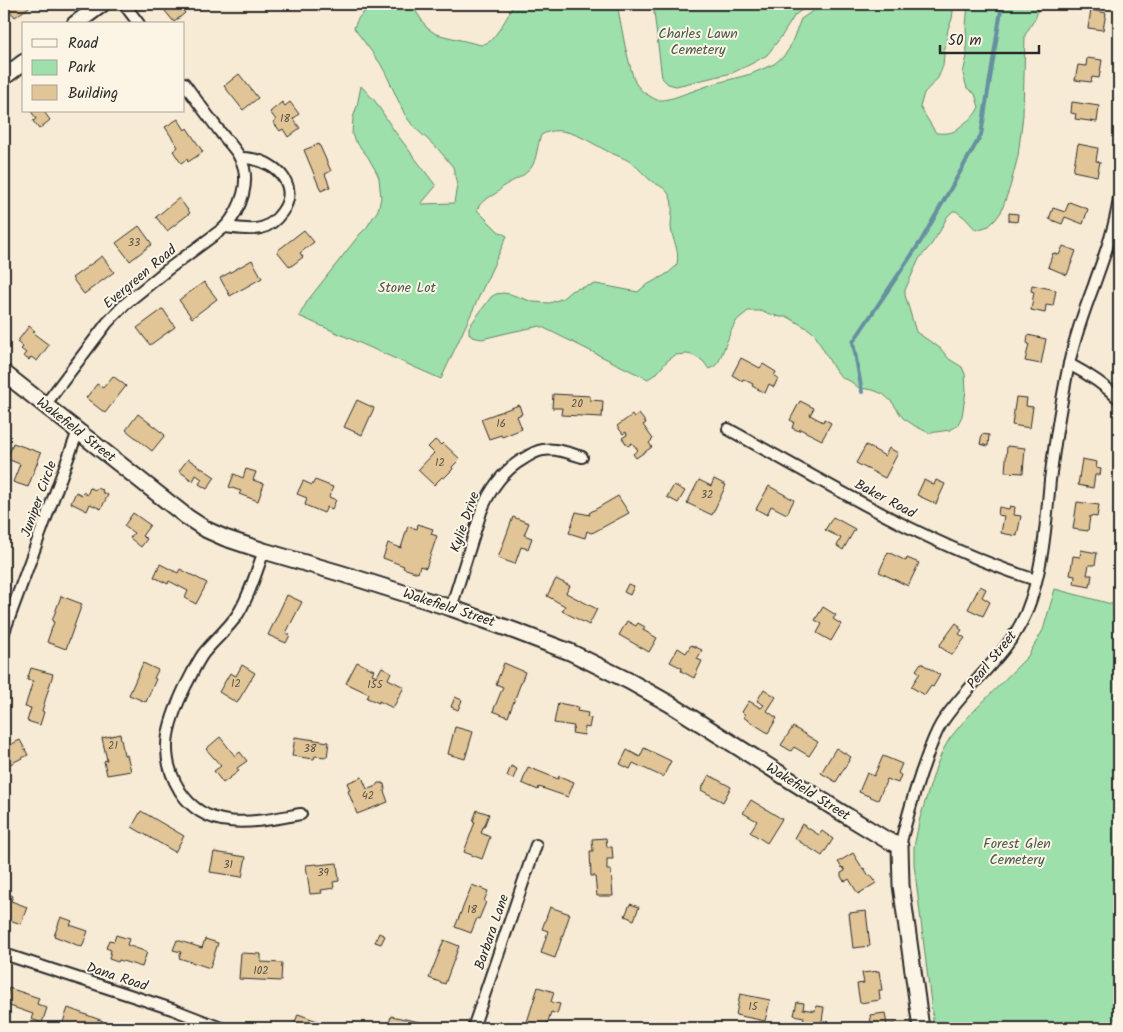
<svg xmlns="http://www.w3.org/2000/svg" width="1123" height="1032" font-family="Kalam,sans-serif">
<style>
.green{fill:#9de0ab;stroke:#64866b}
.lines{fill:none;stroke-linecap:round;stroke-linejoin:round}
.stream{stroke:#6690a0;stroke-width:4}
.building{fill:#e2c596;stroke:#2b2b2b}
.street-casing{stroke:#2b2b2b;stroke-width:14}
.secondary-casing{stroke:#2b2b2b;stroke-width:19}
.street{stroke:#fcf5e5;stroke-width:10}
.secondary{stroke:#fcf5e5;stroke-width:15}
.labels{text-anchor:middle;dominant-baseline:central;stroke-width:4;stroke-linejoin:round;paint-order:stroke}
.number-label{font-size:11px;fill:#595246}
.park-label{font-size:14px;fill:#48584b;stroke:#fcf5e5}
.street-label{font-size:14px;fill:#2b2b2b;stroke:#fcf5e5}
</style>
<rect width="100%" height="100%" fill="#f7ebd5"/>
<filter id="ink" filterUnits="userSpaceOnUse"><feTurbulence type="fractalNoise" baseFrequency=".02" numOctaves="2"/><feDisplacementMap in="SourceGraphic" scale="10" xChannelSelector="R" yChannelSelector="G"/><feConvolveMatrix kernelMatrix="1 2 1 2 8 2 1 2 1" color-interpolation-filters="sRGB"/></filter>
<g filter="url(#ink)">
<!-- green -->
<g class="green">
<path d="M382,4H411L427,28L436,34L481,45C483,44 487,43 489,42C496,36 511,13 513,4H617L625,46L633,77L636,84L643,92L653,98L657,100H663L673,98L713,84L751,74L774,64L784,56L789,49L801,19L823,4H954L952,19L948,29L944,54L943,66L938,78L924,93L920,107L936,133C954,134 953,132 966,122C974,116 974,116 979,107L975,94L967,88L964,78L963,73L967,56L966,26L968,4H1039L1036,17L1025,35L1023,115L1018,156L1010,187L1001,212L996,219L989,226L976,230L965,218L956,211H953L947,217L940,231L931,245L919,259L905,290V295L916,332L940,348L949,359L962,367L965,374L966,391L962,416L957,426L950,430L929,433L915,426L903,418L892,402L883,394L873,390L859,388L850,381L842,378L833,367L815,335L810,330L788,317H780L760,311H748L737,320L732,329L719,361L715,366L709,369L703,361L692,355L687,354L675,355L667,361L657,373L648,379L635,373L540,326L511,332L482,339L472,337L469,333V327L491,297L496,294L503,293L510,294L533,302L550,303L563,298L571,291L576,289L596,284L638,292C649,280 668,278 677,264C680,248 672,241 671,227C671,216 675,203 668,193C665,187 655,184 650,180C644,175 639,168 633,164C626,158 617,156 609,152C589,142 563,122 541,135C537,146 537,159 531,168C523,177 514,180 505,185C501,188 498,193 493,195C485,200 481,201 477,210L498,231L507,236L441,379L299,316L308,300L360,234L367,227L378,210L381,198L379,178L377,173L368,157L354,139L352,134L353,118L357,106L361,86L375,101L393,129L436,186L421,204L454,203L457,185L453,167L439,150L413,126L405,115L386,74L380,63L354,28C361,8 367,13 382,4Z"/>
<path d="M653,4H810L795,15L781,37L767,55L751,64L732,73L676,86L668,84L662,78Z"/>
<path d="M1055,589L1119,606V1028H934L914,864V847L920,818L936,767L943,750L950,738L965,720L1028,656L1043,630Z"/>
</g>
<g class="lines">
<!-- stream -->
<path class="stream" d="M862,392L853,342L921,241L981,135L1002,4"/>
</g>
<!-- building -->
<g class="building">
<path d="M7,4H32V5L15,17L5,5Z"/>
<path d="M164,4H182L179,6L185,13L174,22L161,6Z"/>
<path d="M1091,10L1106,13L1103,30L1088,28Z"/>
<path d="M1087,58L1102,60L1099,78L1092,77L1091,82L1075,80L1078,65L1086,66Z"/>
<path d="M239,74L258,98L243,110L224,86Z"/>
<path d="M282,102L285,106L290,102L299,114L293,119L300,128L288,137L283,129L280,131L273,122L276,120L270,112Z"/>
<path d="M1072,102L1099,106L1097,122L1075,119L1076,114L1071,113Z"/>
<path d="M31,111H47L45,113L50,120L39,129L33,121L36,119Z"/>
<path d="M178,119L185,130L187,128L203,152L188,162L187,159L181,163L173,151L178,147L165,127Z"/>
<path d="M319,144L331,171L325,174L330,187L321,191L304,150Z"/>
<path d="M1078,144L1098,148L1096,161L1100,162L1097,176L1073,171Z"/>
<path d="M179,198L190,213L167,231L156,217Z"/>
<path d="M1069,202L1088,209L1083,224L1065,217L1062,224L1049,219L1053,208L1065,212Z"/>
<path d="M1009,213L1018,214L1017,222L1009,221Z"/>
<path d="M139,226L152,244L130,261L116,243Z"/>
<path d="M304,230L314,242L300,253L303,257L290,267L277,251Z"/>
<path d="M1063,246L1076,251L1067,275L1048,267L1053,253L1059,255Z"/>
<path d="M102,256L114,272L84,294L72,278Z"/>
<path d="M252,260L262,278L230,296L220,278Z"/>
<path d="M204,282L217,299L192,318L179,300Z"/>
<path d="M1032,285L1056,290L1053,306L1046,305L1045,313L1031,310L1034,292L1031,291Z"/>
<path d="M163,309L175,327L150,345L137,328Z"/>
<path d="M29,326L35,331L33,333L49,345L37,361L31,357L29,360L23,356L26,353L21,349L23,347L17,342Z"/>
<path d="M1028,335L1046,339L1041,364L1025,361L1029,344L1027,343Z"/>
<path d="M741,358L760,368L763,364L776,372L774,376L778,378L774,387L769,384L765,393L752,386L753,384L743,379L742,381L732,375Z"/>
<path d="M113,376L126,386L105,413L86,398L97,384L103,388Z"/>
<path d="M553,394L590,396V400L603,401L602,417L561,415L562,408H552Z"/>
<path d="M1016,397L1027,398L1026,406L1033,407L1030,428L1012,425Z"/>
<path d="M357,400L374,408L362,435L344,427Z"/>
<path d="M800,401L814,408L810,415L823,422L824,419L831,423L822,440L800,429L799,431L792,428L794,422L790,420Z"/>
<path d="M519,405L522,414L517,416L522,429L502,437L501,435L489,439L481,419Z"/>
<path d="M138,414L165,435L152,451L126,430Z"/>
<path d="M639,414L646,423L643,425L653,439L649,443L652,447L636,458L633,454L638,450L632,443L628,446L622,438L627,435L626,432L623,434L617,426L632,415L634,418Z"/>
<path d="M982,434L989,435L988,446L980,444Z"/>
<path d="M435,440L441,445L443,443L460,459L452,467L453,469L444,478L442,477L434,485L418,470L434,453L428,447Z"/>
<path d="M13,443L41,453L28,487L13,482L20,464L7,459Z"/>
<path d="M866,445L885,456L889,448L898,453L885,478L856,463Z"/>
<path d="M1007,446L1025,448L1023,473L1005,472Z"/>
<path d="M188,459L215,477L207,489L199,484L202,479L196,475L193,481L179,471Z"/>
<path d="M1082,459L1097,462L1096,468L1101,469L1100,475H1095L1093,488L1078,485Z"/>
<path d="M246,469L256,472L253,480L264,484L258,501L239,494L241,491L229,487L234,474L243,478Z"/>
<path d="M714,479L726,485L712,515L687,503L699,480L711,486Z"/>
<path d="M315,480L333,487L329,497L336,500L332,509L327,507L324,513L305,505L307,498L297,494L303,481L312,485Z"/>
<path d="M924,480L934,485L936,480L945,484L936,504L917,495Z"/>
<path d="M674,485L685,491L678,503L667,497Z"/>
<path d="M769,486L794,500L787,514L771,506L767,515L756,509Z"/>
<path d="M90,488L96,490L97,488L103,490L102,492L108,495L101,509L90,504L87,511L71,503L76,492L82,495L83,492L87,495Z"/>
<path d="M618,496L629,513L594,532L591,533L587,531L585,538L569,533L576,512L590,515L589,513Z"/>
<path d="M1077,502L1099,505L1097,517L1090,516L1088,531L1073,529Z"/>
<path d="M1010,506L1015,507L1014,515L1021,516L1017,536L1001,533L1004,516L998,515L999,507L1009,509Z"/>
<path d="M133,513L150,525L142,536L147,539L141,547L130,538L134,533L124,526Z"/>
<path d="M513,517L529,523L524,535L532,538L528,549L521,547L515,564L498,558Z"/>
<path d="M833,517L855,529L843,550L837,546L841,538L825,530Z"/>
<path d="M418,524L433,529L431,534L437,536L426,568L420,566L418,573L403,568L404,566L383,558L388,543L401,548L408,526L417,529Z"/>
<path d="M1081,550L1097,553L1095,565H1089L1087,575H1092L1090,587L1074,584L1075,576L1070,575L1073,556L1080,557Z"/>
<path d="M888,552L906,561L907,558L919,563L908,586L879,572Z"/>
<path d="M160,564L178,573L180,569L207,583L196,604L185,598L188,591L169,581L168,584L154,577Z"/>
<path d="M556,579L570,586L566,593L597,609L589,625L562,611L565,606L547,596Z"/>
<path d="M628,584L634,586L630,595L624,592Z"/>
<path d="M980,586L986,589L982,597L990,602L983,616L968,609Z"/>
<path d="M287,595L302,602L286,633L290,635L286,643L268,635Z"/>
<path d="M61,596L82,604L66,649L47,642L54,622L52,621Z"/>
<path d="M823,607L836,615L833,619L841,624L831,641L817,633L822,624L815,620Z"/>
<path d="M627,621L636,626L638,623L645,627L643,630L657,638L649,652L619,635Z"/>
<path d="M956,623L960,626L959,628L962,630L959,634L965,638L952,655L939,646Z"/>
<path d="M691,645L702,650L697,659L702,661L694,678L681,671L682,668L670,662L678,648L686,653Z"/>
<path d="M357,662L374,670L372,674L377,676L382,667L391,672L388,679L404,687L393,708L379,701V703L367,698L369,694L346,683Z"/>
<path d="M143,663L158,670L154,678L156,679L146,702L129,695Z"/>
<path d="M504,663L525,672L508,717L493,711L503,687L496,684Z"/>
<path d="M921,663L940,675L933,687L931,686L925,695L911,687L920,673L916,670Z"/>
<path d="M242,665L255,673L237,703L219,692L230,673L236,676Z"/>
<path d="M31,668L53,674L42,711L44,712L40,725L27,721L31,708L25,707L33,681L27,680Z"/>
<path d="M764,689L776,697L767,711L777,718L768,733L743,717L745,715L742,712L749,701L761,708L764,705L757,701Z"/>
<path d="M455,697L462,700L458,710L451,707Z"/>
<path d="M558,703L578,707L577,711L588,713L587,717L591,718L589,728L585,727L584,735L572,733L574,726L554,723Z"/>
<path d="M455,727L473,732L465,759L448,754Z"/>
<path d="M793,727L818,742L809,756L794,747L791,751L781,745Z"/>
<path d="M120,734L124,755H127L131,771L107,775L104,761L107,760L102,738Z"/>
<path d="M220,737L235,756L240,752L247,761L237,768L239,771L223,783L214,771L221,766L206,749Z"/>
<path d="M295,737L329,742L327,757L315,756L314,759L292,756Z"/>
<path d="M20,740L28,755L6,766L8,769L4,772V748Z"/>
<path d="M644,748L671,761L663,777L633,763L630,769L620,764L627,750L640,757Z"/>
<path d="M836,748L851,757L836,782L821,773Z"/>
<path d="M883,756L902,764L898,773L901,775L898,783L887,779L878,800L859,792L867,773L874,776Z"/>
<path d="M511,766L517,769L513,779L507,776Z"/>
<path d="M528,767L558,779L559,776L574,782L568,797L539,787L538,790L522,783Z"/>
<path d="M709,775L731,787L723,802L701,790Z"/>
<path d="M362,777L367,789L375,787L378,783H382L384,784L385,789L384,791L388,802L357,814L348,791L350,790L347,783Z"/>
<path d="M751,800L782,819L767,843L750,832L757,821L743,813Z"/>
<path d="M477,810L489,814L484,827H483L481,833L490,837L482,859L464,852L475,822L473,821Z"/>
<path d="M141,811L184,836L175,852L132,827Z"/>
<path d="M802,824L819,835L822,831L833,839L822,856L794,838Z"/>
<path d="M606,838L607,847H612L613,859H607V870H611L613,896H597L595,876H591L590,851H593L592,839Z"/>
<path d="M214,852L246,857L242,877L210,872Z"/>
<path d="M853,853L863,869L864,868L869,876L871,875L876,883L858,894L849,879L846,881L843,880L841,876V873L845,871L843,867L842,868L838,862Z"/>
<path d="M337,863L339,881L333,882L334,888L321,890L322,893L310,894L306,865L317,864V865Z"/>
<path d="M472,885L488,891L484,901L486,902L479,919L477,918L471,933L455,927Z"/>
<path d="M4,892L13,896L11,901L27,907L21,924L4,918Z"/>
<path d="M630,904L639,907L634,920L625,916Z"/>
<path d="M550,907L570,914L555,958L541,953L548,931L542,929Z"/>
<path d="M866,911L870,946L853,948L849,913Z"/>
<path d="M61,917L72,921L70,925L88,931L82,947L54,936Z"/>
<path d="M379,933L385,936L381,944L375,942Z"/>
<path d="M116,935L129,939L127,945L147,952L142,967L119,960L118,962L109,959L111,950L106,948L109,940L114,941Z"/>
<path d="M205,939L218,943L210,968L179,958L181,952L173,950L177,940L202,948Z"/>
<path d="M444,940L459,946L445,984L429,978Z"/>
<path d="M241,953L261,954V962L282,963L281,981L239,979Z"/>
<path d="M879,971L882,990H879L880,1000L860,1003L857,984L864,983L862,973Z"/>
<path d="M538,987L554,992L551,1002L560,1004L557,1014L551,1012L546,1028L527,1022Z"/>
<path d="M9,988L39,998L37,1004L47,1008L42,1023L31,1019L33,1014L4,1004Z"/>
<path d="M740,994L770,1000L765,1021L736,1015Z"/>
<path d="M797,1002L804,1003L803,1009L815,1011L816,1006L824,1007L821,1028L803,1024L804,1017L794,1015Z"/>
<path d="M68,1008L103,1021L101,1028H61Z"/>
<path d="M885,1013L887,1025L895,1024V1028H871H872L870,1015Z"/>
<path d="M298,1014L334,1027L333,1028H293Z"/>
<path d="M391,1016L424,1023L423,1028H388Z"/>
</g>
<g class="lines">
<!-- street casing -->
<g class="street-casing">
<g id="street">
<path d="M124,4L139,24"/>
<path d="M225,227C235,228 251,231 261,228C269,226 277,219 282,212C300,187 278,163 252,159C248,158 244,158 240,158"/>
<path d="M1069,364C1088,374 1104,384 1119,399"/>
<path d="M45,405L107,323L125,304L167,270L225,227C241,210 252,180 240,158C236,149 227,141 221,133C209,117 196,100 184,83"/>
<path d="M728,429C828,484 927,545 1036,580"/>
<path d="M264,551C256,572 250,595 238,614C228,629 214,640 203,654C196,664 191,676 185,687C168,723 157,754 180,791C208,835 259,821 301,814"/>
<path d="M451,608L481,512C490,489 503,470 525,458C531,454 536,451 543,450C556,448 570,453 582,457"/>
<path d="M4,632L78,431"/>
<path d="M900,846C906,821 913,797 921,773C927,757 932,739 941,724C966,685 1007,657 1026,613C1043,571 1046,525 1050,480C1055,441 1061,402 1069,364C1075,337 1084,311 1094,285C1104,256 1115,229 1119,198"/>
<path d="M4,954L172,1009L221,1028"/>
<path d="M473,1028L536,845"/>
</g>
</g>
<!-- secondary casing -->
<g class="secondary-casing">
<g id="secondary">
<path d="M75,24L102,4"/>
<path d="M4,77L24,62"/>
<path d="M4,373L187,517L207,530L225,538L264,551L343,574L451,608L515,631L570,652L629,681L670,704L839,811L885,839L900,846L901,885L921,1028"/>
</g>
</g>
<!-- street -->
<use href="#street" class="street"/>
<!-- secondary -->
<use href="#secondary" class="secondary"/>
</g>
</g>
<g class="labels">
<!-- number labels -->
<g class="number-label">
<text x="285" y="119">18</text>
<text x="134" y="243">33</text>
<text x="577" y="404">20</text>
<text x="501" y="424">16</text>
<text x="440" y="463">12</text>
<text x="707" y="495">32</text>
<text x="236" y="684">12</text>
<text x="375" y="685">155</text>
<text x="113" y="746">21</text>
<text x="310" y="749">38</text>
<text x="368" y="796">42</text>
<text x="228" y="865">31</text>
<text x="323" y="873">39</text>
<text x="472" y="910">18</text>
<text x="261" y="971">102</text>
<text x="753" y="1007">15</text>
</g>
<!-- park labels -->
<g class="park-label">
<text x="698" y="34">Charles Lawn<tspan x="698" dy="16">Cemetery</tspan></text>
<text x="407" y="288">Stone Lot</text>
<text x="1017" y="844">Forest Glen<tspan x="1017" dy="16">Cemetery</tspan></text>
</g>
<!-- street labels -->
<g class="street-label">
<text transform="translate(140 277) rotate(-40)">Evergreen Road</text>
<text transform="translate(76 430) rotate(38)">Wakefield Street</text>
<text transform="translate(39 499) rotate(-70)">Juniper Circle</text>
<text transform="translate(885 499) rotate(28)">Baker Road</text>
<text transform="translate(465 522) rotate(-71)">Kylie Drive</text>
<text transform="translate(449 608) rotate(18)">Wakefield Street</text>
<text transform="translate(992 660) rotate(-51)">Pearl Street</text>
<text transform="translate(808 792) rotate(32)">Wakefield Street</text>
<text transform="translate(492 932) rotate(-71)">Barbara Lane</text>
<text transform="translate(117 977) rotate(18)">Dana Road</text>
</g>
</g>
<!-- margin -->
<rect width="1123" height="1032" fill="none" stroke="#fcf5e5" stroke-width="20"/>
<rect x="10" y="10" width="1103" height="1012" fill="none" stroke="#2b2b2b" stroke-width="2" filter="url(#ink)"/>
<!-- legend -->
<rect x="22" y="22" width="162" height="90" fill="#fcf5e5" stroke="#a8a49b"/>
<rect x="32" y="39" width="25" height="8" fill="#fcf5e5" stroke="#a8a49b"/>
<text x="68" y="48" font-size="15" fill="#2b2b2b">Road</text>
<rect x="32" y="60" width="25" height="15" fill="#9de0ab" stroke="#a8a49b"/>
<text x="68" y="72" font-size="15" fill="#2b2b2b">Park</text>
<rect x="32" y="85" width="25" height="15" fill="#e2c596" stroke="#a8a49b"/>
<text x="68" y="98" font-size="15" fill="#2b2b2b">Building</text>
<!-- scale -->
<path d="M940 45v8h99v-8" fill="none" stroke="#2b2b2b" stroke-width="2.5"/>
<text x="948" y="45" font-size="15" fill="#2b2b2b" stroke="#fcf5e5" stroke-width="4" paint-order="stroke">50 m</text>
</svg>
